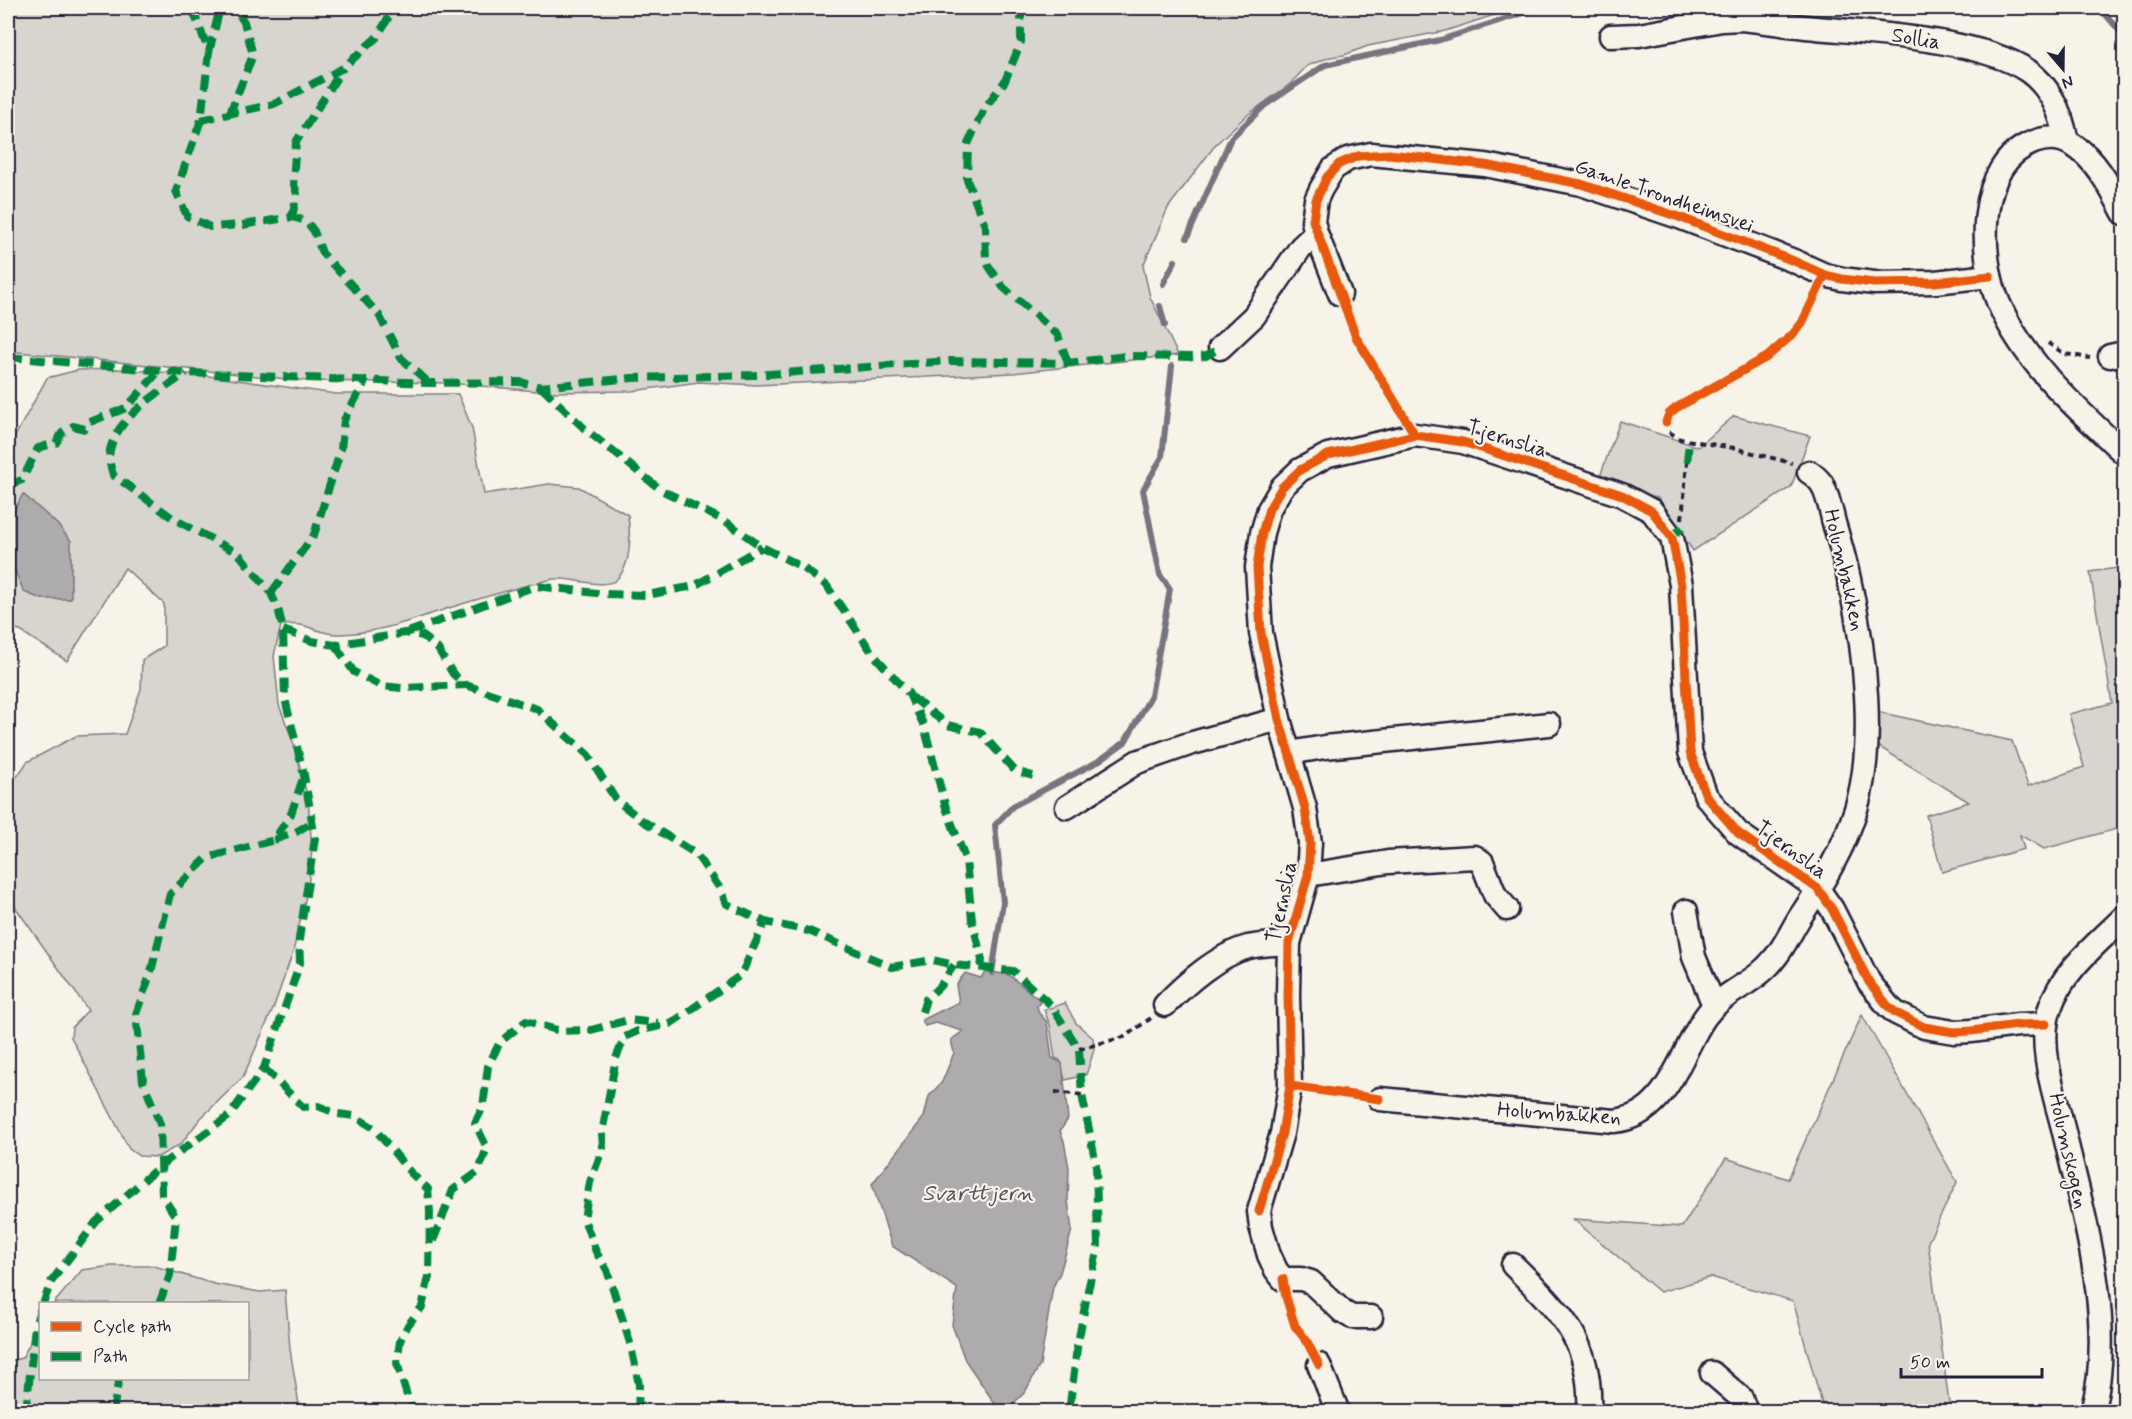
<svg xmlns="http://www.w3.org/2000/svg" width="2132" height="1419" font-family="Mynerve,sans-serif">
<style>
.green{fill:#d8d5cf;stroke:#7d7c85;stroke-width:1.5}
.water{fill:#aeabad;stroke:#76747f;stroke-width:1.5}
.lines{fill:none;stroke-linecap:round;stroke-linejoin:round}
.stream{stroke:#76747f;stroke-width:6}
.minor-casing{stroke:#22223b;stroke-width:27}
.path{stroke:#22223b;stroke-width:4;stroke-dasharray:6 4.5;stroke-linecap:butt}
.minor{stroke:#f7f3e8;stroke-width:22}
.quiet{stroke:#00873e;stroke-width:8;stroke-dasharray:15 8;stroke-linecap:butt}
.cycleway-casing{stroke:#f7f3e8;stroke-width:13}
.cycleway{stroke:#e8590c;stroke-width:9}
.labels{text-anchor:middle;dominant-baseline:central;stroke-width:4.5;stroke-linejoin:round;paint-order:stroke}
.street-label{font-size:21px;fill:#22223b;stroke:#f7f3e8}
.water-label{font-size:22px;font-style:italic;fill:#535263;stroke:#f7f3e8}
</style>
<rect width="100%" height="100%" fill="#f7f3e8"/>
<filter id="ink" filterUnits="userSpaceOnUse"><feTurbulence type="fractalNoise" baseFrequency=".0167" numOctaves="2"/><feDisplacementMap in="SourceGraphic" scale="12" xChannelSelector="R" yChannelSelector="G"/><feConvolveMatrix kernelMatrix="1 2 1 2 8 2 1 2 1" color-interpolation-filters="sRGB"/></filter>
<g filter="url(#ink)">
<!-- green -->
<g class="green">
<path d="M8,8H1516L1445,31L1368,46L1344,55L1330,57L1307,66L1290,84L1246,116L1216,144L1168,208L1143,266L1150,297L1178,355L1013,373L757,385L699,382L632,391L547,392L449,383L308,381L8,351Z"/>
<path d="M117,369L201,375L336,394H458L472,428L484,494L549,484L579,487L628,515C630,535 633,564 616,580C604,590 567,576 553,579C517,587 481,598 446,609C412,620 376,634 339,634C322,635 314,627 300,625C294,624 287,625 281,625L274,656L279,705L295,747L308,799L312,849L308,887L293,952L273,1009L243,1077L200,1119L181,1144L158,1157L139,1156L129,1149L71,1037L72,1027L88,1010L11,901L8,886V790L27,762L76,736L125,734L141,689L142,660L164,646V604L125,568L67,661L8,623V449L47,378L78,370Z"/>
<path d="M1734,416L1810,436L1791,487L1693,551L1658,498L1599,479L1620,421L1698,447Z"/>
<path d="M2124,567V827L2044,849L2020,835L2024,849L1942,872L1926,815L1969,802L1876,745L1873,711L2012,741L2028,786L2084,767L2069,714L2112,703L2090,572Z"/>
<path d="M1065,1003L1076,1023L1093,1038L1094,1050L1086,1075L1065,1080L1060,1060L1055,1058L1050,1025L1044,1010Z"/>
<path d="M1862,1015L1957,1182L1928,1242L1950,1411H1824L1793,1301L1711,1277L1660,1292L1573,1219L1682,1227L1726,1158L1788,1179Z"/>
<path d="M112,1266H154L214,1284L260,1292L285,1290L290,1349L300,1411H8V1361L22,1358L40,1324V1378H248V1304L54,1303L82,1270Z"/>
</g>
<!-- water -->
<g class="water">
<path d="M23,494L58,525L71,541V599H41L24,592L8,554V522Z"/>
<path d="M985,971L1009,975L1041,1001L1037,1006L1039,1013L1047,1022L1052,1058L1062,1063L1068,1119L1060,1131L1064,1141L1069,1168L1068,1201L1072,1230L1060,1273L1053,1287L1040,1365L1025,1392L1005,1412L1000,1411L965,1360L952,1325L957,1288L892,1246L872,1184L924,1117L929,1096L942,1082L954,1053L951,1040L963,1031L935,1023L925,1026L922,1020L959,1002L956,985L965,973L981,978Z"/>
</g>
<g class="lines">
<!-- stream -->
<g class="stream">
<path d="M2100,8L2124,36"/>
<path d="M1187,238L1231,138L1264,106L1325,65L1440,40L1539,8"/>
<path d="M1163,284L1175,261"/>
<path d="M1160,306L1165,325"/>
<path d="M992,973L1003,902L995,825L1013,806L1097,762L1125,742L1151,696L1170,589L1160,575L1143,490L1162,457L1172,366"/>
</g>
<!-- minor casing -->
<g class="minor-casing">
<g id="minor">
<path d="M1611,36L1639,35L1722,20L1742,19C1770,22 1799,27 1828,29C1882,34 1984,41 2028,71C2052,88 2062,115 2067,142"/>
<path d="M2124,213C2111,189 2097,160 2073,145C2060,137 2047,137 2034,142C1975,163 1979,258 1999,304C2026,365 2077,409 2124,453"/>
<path d="M1340,294L1316,233L1313,221L1316,200L1321,189L1333,169L1348,159L1371,154L1485,165L1581,184L1679,217L1794,261L1825,275L1842,279L1874,283L1935,282L1990,276"/>
<path d="M1220,348L1254,316L1301,247L1316,233"/>
<path d="M2110,356L2124,353"/>
<path d="M1289,753L1325,747L1549,724"/>
<path d="M1067,807L1137,762L1189,744L1279,719"/>
<path d="M1308,875L1388,862L1475,857L1482,862L1495,895L1507,909"/>
<path d="M1686,911L1694,957L1714,1005"/>
<path d="M1165,1005C1185,984 1218,955 1248,947C1261,944 1276,944 1289,943"/>
<path d="M1380,1099L1614,1121C1668,1116 1679,1054 1705,1017C1723,991 1755,984 1774,959C1785,946 1791,931 1800,917C1823,883 1844,848 1856,809C1876,744 1865,650 1850,584C1846,564 1840,543 1834,523C1831,510 1828,496 1822,484C1818,479 1814,475 1809,472"/>
<path d="M1513,1265C1559,1311 1593,1341 1589,1412"/>
<path d="M1371,1317H1352L1343,1312L1311,1282L1301,1279H1283L1276,1270L1269,1255L1261,1227L1259,1211L1282,1133L1290,1086L1288,995L1289,943L1308,875L1310,843L1305,808L1279,719L1261,633L1257,567L1262,533L1269,509L1282,487L1300,470L1328,455L1415,435L1463,442L1622,495L1652,511L1672,538L1681,585L1690,752L1706,796L1738,833L1818,889L1832,909L1869,982L1888,1006L1896,1013L1924,1027L1954,1032L1971,1031L2018,1025L2046,1024"/>
<path d="M1319,1365L1338,1412"/>
<path d="M1712,1373L1741,1398L1746,1412"/>
<path d="M2092,1412C2117,1324 2083,1214 2063,1128C2054,1093 2037,1043 2050,1008C2062,971 2098,943 2124,917"/>
</g>
</g>
<!-- path -->
<g class="path">
<path d="M2048,343L2065,354L2090,358"/>
<path d="M1666,422L1669,432L1680,439L1734,448L1792,463"/>
<path d="M1682,519L1687,462"/>
<path d="M1079,1049L1124,1037L1151,1018"/>
<path d="M1055,1092L1082,1095"/>
</g>
<!-- minor -->
<use href="#minor" class="minor"/>
<!-- quiet -->
<g class="quiet">
<path d="M192,8L209,52L201,120L176,191L187,216L210,227L242,225L292,217L306,221L314,231L322,253L379,315L401,358L429,383"/>
<path d="M1015,8L1021,14V42L1005,81L984,109L968,144L967,180L985,226L986,262L1003,287L1058,335L1068,363"/>
<path d="M209,52L218,16L217,8"/>
<path d="M229,115L253,55L244,22L235,8"/>
<path d="M201,120L274,104L343,68L377,37L390,15L402,8"/>
<path d="M292,217L297,194L293,181L296,142L343,68"/>
<path d="M8,357L186,373L429,383L520,382L541,387L632,378L755,375L950,361L1068,363L1125,356L1192,357L1206,356L1220,348"/>
<path d="M541,387L585,429L661,490L725,521L762,547L802,567L827,586L873,654L909,694L924,726L946,808L966,861L972,920L982,960L981,967"/>
<path d="M1687,462L1689,442"/>
<path d="M8,485L22,480L38,448L56,443L62,433L73,426L85,429L90,422L126,408L160,370"/>
<path d="M1672,538L1682,527"/>
<path d="M271,593L314,535L341,449L344,420L366,380"/>
<path d="M283,630L312,641L335,645L405,633L423,636L438,649L453,674L466,685L537,709L588,755L616,800L643,821L696,854L719,887L727,904L765,922L809,931L892,967L932,960L954,965L1013,971L1051,1005L1079,1049L1082,1095L1096,1164L1098,1248L1088,1290L1077,1348L1069,1412"/>
<path d="M408,632L536,586L606,594L647,595L694,586L762,547"/>
<path d="M335,645L354,672L381,686L402,688L466,685"/>
<path d="M912,697L947,725L980,732L1015,771L1033,776"/>
<path d="M274,840L296,832L314,821"/>
<path d="M922,1012L926,999L940,986L954,965"/>
<path d="M264,1068L303,1107L318,1106L338,1114L354,1116L374,1128L410,1172L428,1189L430,1212L429,1277L422,1307L408,1325L400,1341L397,1363L412,1412"/>
<path d="M433,1241L453,1190L478,1172L487,1148L475,1123L483,1107L488,1066L500,1042L526,1021L560,1031L591,1030L628,1020L658,1023"/>
<path d="M43,1304L51,1282L96,1222L161,1165L229,1116L264,1068L300,963L299,939L315,838L304,775L285,699L283,630L279,612L271,593L239,554L174,519L113,475C112,470 109,463 109,457C111,420 159,393 186,373"/>
<path d="M159,1304L170,1275L176,1217L162,1196L160,1124L143,1081L136,1014L151,972L170,894L207,858L274,840L291,814L304,775"/>
<path d="M26,1412L35,1326L40,1310"/>
<path d="M115,1412L114,1405L119,1378"/>
<path d="M638,1412L639,1385L631,1346L607,1270L596,1252L584,1219L590,1182L603,1148L602,1133L616,1058L625,1037L638,1031L670,1024L741,975L765,922"/>
</g>
<!-- cycleway casing -->
<g class="cycleway-casing">
<g id="cycleway">
<path d="M1666,422L1669,414L1676,408L1767,357L1793,334L1802,323L1825,275"/>
<path d="M1415,435L1356,337L1313,221L1316,200L1327,177L1339,164L1358,156L1389,154L1485,165L1581,184L1679,217L1794,261L1825,275L1842,279L1874,283L1935,282L1990,276"/>
<path d="M1290,1086L1380,1099"/>
<path d="M1259,1211L1282,1133L1290,1086L1288,995L1289,943L1308,875L1310,843L1305,808L1279,719L1261,633L1257,567L1262,533L1269,509L1282,487L1300,470L1328,455L1415,435L1463,442L1622,495L1652,511L1672,538L1681,585L1690,752L1706,796L1738,833L1818,889L1832,909L1869,982L1888,1006L1896,1013L1924,1027L1954,1032L1971,1031L2018,1025L2046,1024"/>
<path d="M1283,1279L1286,1297L1295,1326L1306,1340L1319,1365"/>
</g>
</g>
<!-- cycleway -->
<use href="#cycleway" class="cycleway"/>
</g>
</g>
<g class="labels">
<!-- street labels -->
<g class="street-label">
<text transform="translate(1916 39) rotate(9)">Sollia</text>
<text transform="translate(1664 196) rotate(19)">Gamle Trondheimsvei</text>
<text transform="translate(1507 439) rotate(17)">Tjernslia</text>
<text transform="translate(1844 570) rotate(77)">Holumbakken</text>
<text transform="translate(1791 850) rotate(36)">Tjernslia</text>
<text transform="translate(1282 902) rotate(-78)">Tjernslia</text>
<text transform="translate(1559 1114) rotate(4)">Holumbakken</text>
<text transform="translate(2068 1151) rotate(77)">Holumskogen</text>
</g>
<!-- water labels -->
<g class="water-label">
<text x="978" y="1194">Svarttjern</text>
</g>
</g>
<!-- margin -->
<rect width="2132" height="1419" fill="none" stroke="#f7f3e8" stroke-width="30"/>
<rect x="15" y="15" width="2102" height="1389" fill="none" stroke="#22223b" stroke-width="2" filter="url(#ink)"/>
<!-- legend -->
<rect x="39" y="1302" width="210" height="78" fill="#f7f3e8" stroke="#a29fa3" stroke-width="1.5"/>
<rect x="51" y="1322" width="30" height="9" fill="#e8590c" stroke="#a29fa3" stroke-width="1.5"/>
<text x="93" y="1332" font-size="18" fill="#22223b">Cycle path</text>
<rect x="51" y="1352" width="30" height="9" fill="#00873e" stroke="#a29fa3" stroke-width="1.5"/>
<text x="93" y="1362" font-size="18" fill="#22223b">Path</text>
<!-- north arrow -->
<g transform="translate(2063 69) rotate(160)" stroke="#f7f3e8" stroke-width="4.5" paint-order="stroke">
<path d="M0-4.5L10 22L0 15L-10 22Z" fill="#22223b"/>
<text y="-9" font-size="16" font-weight="bold" text-anchor="middle" fill="#22223b">N</text>
</g>
<!-- scale -->
<path d="M1901 1368v9h141v-9" fill="none" stroke="#22223b" stroke-width="3"/>
<text x="1910" y="1368" font-size="18" fill="#22223b" stroke="#f7f3e8" stroke-width="4.5" paint-order="stroke">50 m</text>
</svg>
